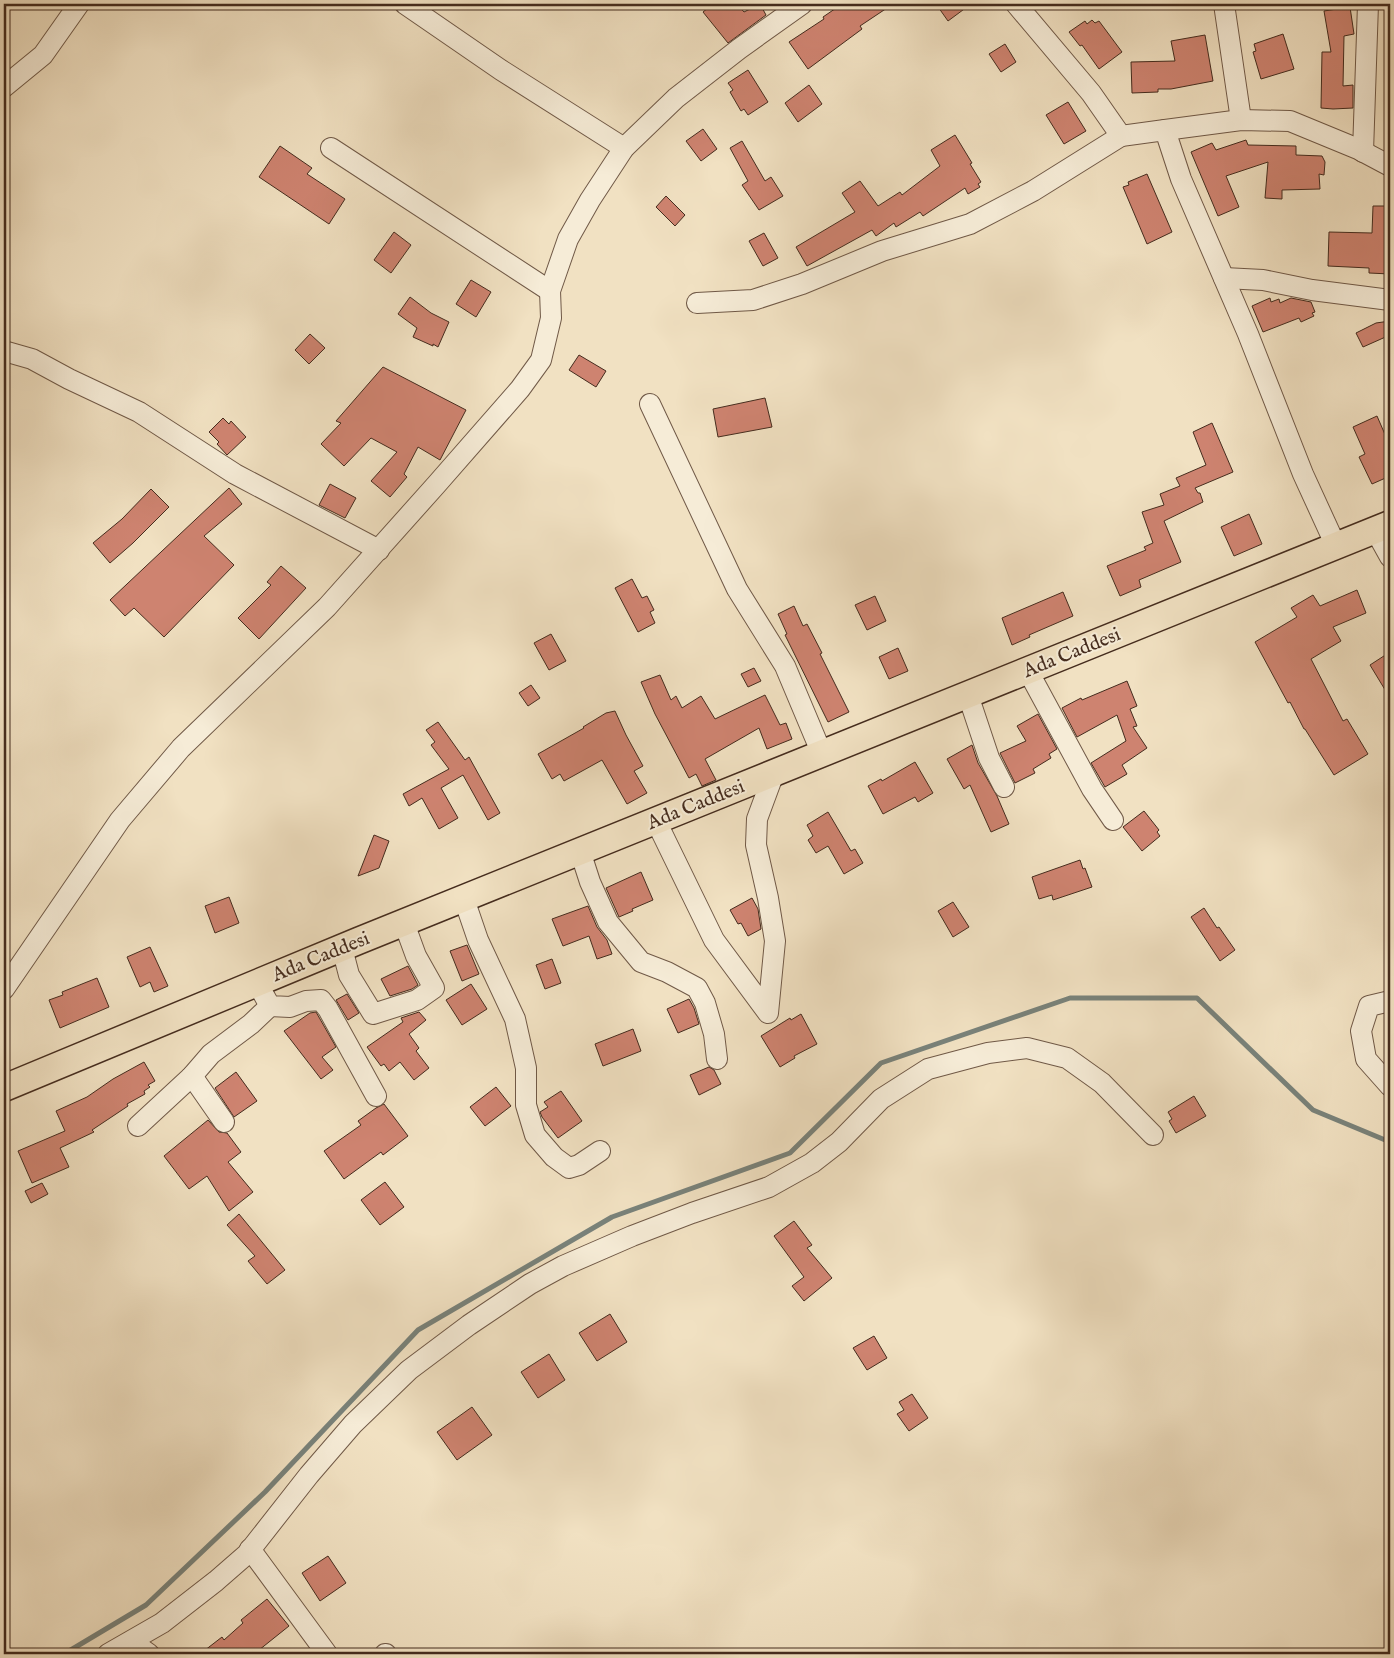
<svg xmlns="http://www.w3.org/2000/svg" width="1394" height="1658" font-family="'IM FELL English',serif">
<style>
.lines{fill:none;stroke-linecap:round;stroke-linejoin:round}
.stream{stroke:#79827a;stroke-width:5}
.building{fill:#ce8370;stroke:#452c1e}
.minor-casing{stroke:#705947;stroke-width:22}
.major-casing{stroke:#452c1e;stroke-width:29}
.minor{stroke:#f6ecd7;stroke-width:20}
.major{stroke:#f1e1c2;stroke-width:26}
.labels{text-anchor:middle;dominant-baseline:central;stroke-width:4;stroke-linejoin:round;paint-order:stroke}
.street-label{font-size:20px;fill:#452c1e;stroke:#f6ecd7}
</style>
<rect width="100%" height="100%" fill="#f1e1c2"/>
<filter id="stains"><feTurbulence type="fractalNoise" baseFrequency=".004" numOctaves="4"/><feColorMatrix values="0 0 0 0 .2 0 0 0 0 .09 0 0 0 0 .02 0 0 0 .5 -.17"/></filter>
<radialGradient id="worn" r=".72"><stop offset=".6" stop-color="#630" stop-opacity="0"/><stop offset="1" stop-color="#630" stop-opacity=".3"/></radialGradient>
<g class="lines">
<!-- stream -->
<path class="stream" d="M64,1654L146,1605L265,1492L418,1330L612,1217L790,1153L881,1063L1070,998H1197L1313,1110L1390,1142"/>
</g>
<!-- building -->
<g class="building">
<path d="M713,4H737L744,12L760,4L766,15L728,43L703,12Z"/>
<path d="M842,4H893L860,26L862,29L808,69L789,42L824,19L823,17Z"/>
<path d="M936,4H971L948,21Z"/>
<path d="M1350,7L1354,34L1344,36L1343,86L1353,85V108L1333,109L1321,108L1322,52H1331L1324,11Z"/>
<path d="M1092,20L1095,23L1099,21L1122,52L1099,69L1082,45L1080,46L1069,32L1085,21L1087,24Z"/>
<path d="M1283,34L1294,69L1261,79L1253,52L1256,51L1254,44Z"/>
<path d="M1205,35L1213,81L1171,89H1158V92L1132,93L1131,62L1175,61L1171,41Z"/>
<path d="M1005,44L1016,62L1001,72L989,54Z"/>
<path d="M748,70L768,102L748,115L744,109L741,111L730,92L733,90L728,83Z"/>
<path d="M809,85L822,104L798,122L785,103Z"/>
<path d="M1068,102L1086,131L1064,144L1046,115Z"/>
<path d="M703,129L717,149L701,161L686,141Z"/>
<path d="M955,135L972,163L970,164L981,182L978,184L980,187L968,194L965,188L923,216L920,212L896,227L894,223L876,236L872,230L807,266L796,247L855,212L842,193L860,181L878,206L900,192L902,195L940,166L931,150Z"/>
<path d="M1246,140L1248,145L1296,146V155L1322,156L1325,162L1324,175L1319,174L1320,189L1282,190V199L1265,198L1268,162L1226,176L1239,207L1218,216L1191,152L1212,143L1216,150Z"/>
<path d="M742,141L765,181L771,177L783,196L759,210L742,185L748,181L730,148Z"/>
<path d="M280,146L312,168L307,174L345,199L329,224L259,177Z"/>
<path d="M1147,174L1172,232L1147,244L1123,187L1129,185L1128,182Z"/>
<path d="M666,196L685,215L675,226L656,207Z"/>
<path d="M1373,206H1387V209H1390V274L1369,273V268L1328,266L1329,232L1372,233Z"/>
<path d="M394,232L411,245L391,273L374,260Z"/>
<path d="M764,233L778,258L763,266L749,241Z"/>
<path d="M471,280L491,292L476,317L456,304Z"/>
<path d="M410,297L431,313L449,322L438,347L433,344V346L413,337L417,328L398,314Z"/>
<path d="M1270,298L1271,302L1279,299L1280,303L1291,298L1311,302L1315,312L1312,313L1314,316L1301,322L1299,318L1263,332L1252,306Z"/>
<path d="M1390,321V335L1363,347L1356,333L1376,323Z"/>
<path d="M310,334L325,348L309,364L295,350Z"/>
<path d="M579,355L606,371L596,387L569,370Z"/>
<path d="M383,367L466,410L440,460L418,447L404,474L407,477L390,497L371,481L397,452L371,438L344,466L321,444L341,423L336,421Z"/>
<path d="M765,398L772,427L718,437L713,409Z"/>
<path d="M1377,416L1390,446V476L1372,484L1359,457L1365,454L1353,427Z"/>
<path d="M223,418L229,424L231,421L246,437L227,455L217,444L219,442L209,432Z"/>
<path d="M1212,423L1233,472L1195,488L1198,493H1200L1203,502L1164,521L1181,562L1139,580L1141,587L1120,596L1107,566L1146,550L1144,547L1153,543L1142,512L1164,505L1160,494L1180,486L1176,478L1206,465L1193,432Z"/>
<path d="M330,484L356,498L345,518L319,505Z"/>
<path d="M229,488L242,504L204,536L234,565L164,637L134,608L125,616L110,600Z"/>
<path d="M151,489L169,507L133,543L110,563L93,543L122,519Z"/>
<path d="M1249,514L1262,544L1234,556L1221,527Z"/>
<path d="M281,566L306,588L259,639L238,618L271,585L267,582Z"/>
<path d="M632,579L642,598L647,596L654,610L650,612L655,623L638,632L615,588Z"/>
<path d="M1357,590L1366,613L1333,627L1341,641L1311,659L1343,721L1347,719L1368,754L1334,775L1305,729H1304L1290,702L1288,703L1255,642L1297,617L1291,608L1313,595L1320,606Z"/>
<path d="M1063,592L1073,616L1029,635L1030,637L1012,645L1002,618Z"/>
<path d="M875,596L886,621L867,630L855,605Z"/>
<path d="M794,606L803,626L807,624L822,653L820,654L849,712L828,722L785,635L787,634L778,614Z"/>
<path d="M551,634L566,661L549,670L534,643Z"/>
<path d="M898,648L908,671L889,679L879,657Z"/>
<path d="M1390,652V698L1370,665Z"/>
<path d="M754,668L761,681L748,687L741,674Z"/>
<path d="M660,675L671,700L676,696L682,708L701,696L715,719L765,695L780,725L786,723L792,739L767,749L759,728L705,759L716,780L702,786L696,774L689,778L655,714L641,682Z"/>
<path d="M1127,681L1137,706L1130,709L1137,726L1133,727L1147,748L1122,765L1127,774L1105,787L1091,763L1126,741L1117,715L1077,737L1062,708L1081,698L1082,700Z"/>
<path d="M531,685L540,698L528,706L519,693Z"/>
<path d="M615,711L626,735L643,766L634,771L647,793L627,804L602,760L564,781L560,774L552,779L538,754L584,728L583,727L606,713Z"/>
<path d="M1038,714L1057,749L1049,754L1051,758L1033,769L1035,773L1015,783L1000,753L1026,741L1017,726Z"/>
<path d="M438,722L465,760L469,757L500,813L488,820L463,775L441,788L458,818L439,829L422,798L409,806L403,794L449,769L431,745L435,742L426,730Z"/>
<path d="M972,745L978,763L997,796L1009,824L991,832L970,785L964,789L947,759Z"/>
<path d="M915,762L933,793L918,802L915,797L883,814L868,786L881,779L882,781Z"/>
<path d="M1144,811L1159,830L1157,832L1160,836L1142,851L1123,827Z"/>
<path d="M828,812L851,851L855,849L863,863L844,874L828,846L816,853L808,840L813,836L807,825Z"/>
<path d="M374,835L389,841L379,868L358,876Z"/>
<path d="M1080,860L1083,869L1085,868L1092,887L1053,900L1052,895L1039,899L1032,877Z"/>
<path d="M641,872L653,900L632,909L633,911L619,917L606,888Z"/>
<path d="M229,897L239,923L215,933L205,906Z"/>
<path d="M752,898L758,909L761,929L748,936L741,923L738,924L730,910Z"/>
<path d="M953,902L969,927L953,937L938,911Z"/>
<path d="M588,906L597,927L607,940L612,954L597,959L589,936L563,946L552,919Z"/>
<path d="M1204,908L1217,928L1219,927L1235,950L1220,961L1191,917Z"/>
<path d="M467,945L479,974L462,981L450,951Z"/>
<path d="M150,947L168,986L154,992L150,982L140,987L127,957Z"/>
<path d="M552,959L561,983L545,989L536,965Z"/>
<path d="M408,966L418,985L412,989L390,996L381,979Z"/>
<path d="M97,978L109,1007L60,1028L49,1000L63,995L62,992Z"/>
<path d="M471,984L487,1009L462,1025L446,1000Z"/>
<path d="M347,994L359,1013L348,1020L336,1000Z"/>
<path d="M689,999L694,1008L699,1024L678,1033L667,1009Z"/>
<path d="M316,1012L336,1047L322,1057L333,1070L321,1079L284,1031L310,1013Z"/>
<path d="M419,1012L426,1020L409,1034L419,1048L416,1051L429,1068L414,1080L400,1062L389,1071L384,1064L381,1066L367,1047L403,1022L401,1018Z"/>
<path d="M801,1014L817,1044L794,1056L795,1058L780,1067L761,1036L790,1018L791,1020Z"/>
<path d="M633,1029L641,1051L603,1066L595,1044Z"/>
<path d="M144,1062L155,1081L148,1085L150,1087L144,1091L145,1094L127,1104L128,1106L92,1130L94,1132L60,1148L69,1167L32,1183L18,1151L65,1131L56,1111L87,1097L113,1079Z"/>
<path d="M709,1067L714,1070L721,1084L699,1095L690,1075Z"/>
<path d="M236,1072L257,1101L234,1117L215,1088Z"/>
<path d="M496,1087L511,1106L485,1126L470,1107Z"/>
<path d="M561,1091L582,1121L558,1138L542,1117L540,1112L548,1107L544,1102Z"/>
<path d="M1194,1096L1206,1116L1176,1133L1169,1121L1172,1119L1168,1112Z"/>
<path d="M384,1104L408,1136L383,1155L381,1152L344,1179L324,1151L361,1125L358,1121L376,1108Z"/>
<path d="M208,1120L219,1132L227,1133L241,1152L228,1162L253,1192L229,1211L207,1176L189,1189L164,1156Z"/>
<path d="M385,1182L404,1207L380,1225L361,1200Z"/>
<path d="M42,1183L48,1194L31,1203L25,1191Z"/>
<path d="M239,1214L285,1270L267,1284L248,1261L255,1256L227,1225Z"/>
<path d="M794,1221L812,1245L807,1248L832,1278L804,1301L792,1286L804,1277L774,1236Z"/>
<path d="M610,1314L627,1342L597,1361L579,1333Z"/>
<path d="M874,1336L887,1358L867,1370L853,1348Z"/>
<path d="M549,1354L565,1380L538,1398L521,1372Z"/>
<path d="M912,1394L928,1418L909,1431L897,1414L904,1410L899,1402Z"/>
<path d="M472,1407L492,1435L457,1460L437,1432Z"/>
<path d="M328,1556L346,1583L320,1601L302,1573Z"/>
<path d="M267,1599L289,1626L254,1654H200L222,1637L224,1640L243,1623L241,1620Z"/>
</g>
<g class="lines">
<!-- minor casing -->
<g class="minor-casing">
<g id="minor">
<path d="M405,4L501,70L624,148"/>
<path d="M1016,4L1091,93L1121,136L1165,130L1181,179L1248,334L1303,474L1336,546"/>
<path d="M1224,4L1241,120"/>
<path d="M4,87L43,55L79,4"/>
<path d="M1165,130L1241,120L1290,121L1358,149L1390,166"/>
<path d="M331,148L550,291"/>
<path d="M1363,152L1368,4"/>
<path d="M1224,278L1263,280L1312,290L1390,300"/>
<path d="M697,303L753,300L802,284L882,251L970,224L1033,191L1121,136"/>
<path d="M4,351L32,359L69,379L139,412L235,474L379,550"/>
<path d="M650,404L737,589L785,666L822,754"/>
<path d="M1375,530L1390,557"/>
<path d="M1028,671L1092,789L1113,820"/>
<path d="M968,695L989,758L1004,787"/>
<path d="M656,821L714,940L768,1013L775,941L768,898L756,845L757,819L774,773"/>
<path d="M580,851L590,882L608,922L641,962L667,972L697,988L705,1003L714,1034L717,1059"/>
<path d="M464,899L478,940L515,1019L526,1068V1105L535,1135L554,1157L569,1168L579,1165L600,1151"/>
<path d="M342,948L349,975L373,1014L417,1000L434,988L416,956L404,923"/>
<path d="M257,983L270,1006L290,1007L306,1001L321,1000L328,1009L376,1096"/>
<path d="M4,989L120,820L181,748L327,607L436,485L520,389L541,360L551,318L550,291L568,239L590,200L624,148L676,98L739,49L802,4"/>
<path d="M1390,1001L1369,1006L1361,1031L1366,1059L1390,1086"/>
<path d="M192,1076L224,1122"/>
<path d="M138,1126L192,1076L211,1054L251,1024L270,1006"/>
<path d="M250,1549L327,1654"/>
<path d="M132,1642L149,1654"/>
<path d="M108,1654L162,1623L216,1581L247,1554L309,1475L353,1424L409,1370L469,1325L530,1284L563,1266L632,1236L692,1213L769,1187L812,1163L839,1142L881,1099L928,1069L988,1053L1027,1048L1067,1058L1102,1083L1153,1135"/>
<path d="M385,1654H386"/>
</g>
</g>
<!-- major casing -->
<g class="major-casing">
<path id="major" d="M4,1088L358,941L1390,524"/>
</g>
<!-- minor -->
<use href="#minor" class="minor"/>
<!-- major -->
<use href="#major" class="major"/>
</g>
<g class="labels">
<!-- street labels -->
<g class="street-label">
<text transform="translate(1072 653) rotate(-22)">Ada Caddesi</text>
<text transform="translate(696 805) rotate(-22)">Ada Caddesi</text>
<text transform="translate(321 957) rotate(-22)">Ada Caddesi</text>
</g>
</g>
<!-- margin -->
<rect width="1394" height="1658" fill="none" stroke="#f1e1c2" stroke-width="20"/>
<rect x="5" y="5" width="1384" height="1648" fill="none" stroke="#452c1e" stroke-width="2.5"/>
<rect x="10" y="10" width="1374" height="1638" fill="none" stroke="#452c1e"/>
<rect width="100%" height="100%" filter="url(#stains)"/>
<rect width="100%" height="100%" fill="url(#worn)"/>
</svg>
